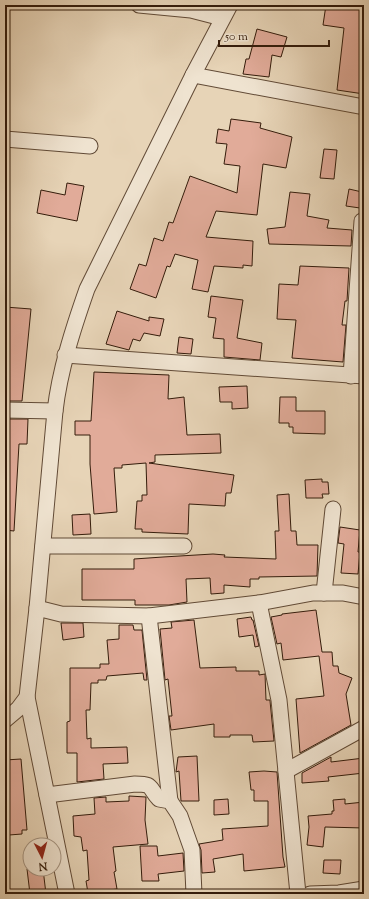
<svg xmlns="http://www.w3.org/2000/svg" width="369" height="899" font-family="'Sorts Mill Goudy',serif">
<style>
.building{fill:#e1ab99;stroke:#341c0b}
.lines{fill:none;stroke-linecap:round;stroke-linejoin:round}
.street-casing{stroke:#614a36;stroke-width:17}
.street{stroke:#efe3d0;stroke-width:15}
</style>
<rect width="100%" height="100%" fill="#e7d4b7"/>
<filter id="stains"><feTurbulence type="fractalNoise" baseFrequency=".005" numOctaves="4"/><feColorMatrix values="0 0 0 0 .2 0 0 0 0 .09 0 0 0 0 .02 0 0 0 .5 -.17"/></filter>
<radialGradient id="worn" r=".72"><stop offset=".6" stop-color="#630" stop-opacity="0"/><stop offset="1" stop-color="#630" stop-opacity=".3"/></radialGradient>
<!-- building -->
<g class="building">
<path d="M326,5H364V94L337,90L344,28L323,25Z"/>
<path d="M257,29L287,37L281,57L272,55L269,77L243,74L246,59H249Z"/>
<path d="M231,119L261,123L260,128L292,137L286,168L263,164L257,215L216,211L206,237L253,241L252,266L243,265V268L214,266L208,292L192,289L198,260L175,254L170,267L167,266L156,298L130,289L139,264L146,266L154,238L163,241L169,222L173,223L190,176L237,193L240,166L224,164L227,144L216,143L218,129L229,131Z"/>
<path d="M324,149L337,150L334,179L320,178Z"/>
<path d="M67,183L84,186L77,221L37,213L41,190L65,195Z"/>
<path d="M349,189L362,192L360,208L346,206Z"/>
<path d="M290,192L310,194L307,216L329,220L327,228L352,230L351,246L269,244L267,229L285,227Z"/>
<path d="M300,266L349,268L347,301H345L342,325H346L343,362L292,358L296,320L277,319L279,284L298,285Z"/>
<path d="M211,296L243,300L237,338L262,343L260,360L224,357V339L213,338L216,318L208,317Z"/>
<path d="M5,307L31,309L22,401H5Z"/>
<path d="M117,311L149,321V317L164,319L160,336L144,333L140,341L133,339L129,350L106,344Z"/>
<path d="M179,337L193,339L191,354L177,353Z"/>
<path d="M94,372L169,375L168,399L184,397L187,435L220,434L221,453L155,455V462L149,463L234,475L231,493H226L225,506L189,504L188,534L142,532V529H135L137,501H142V495H147L146,463L122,465V468H114L117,512L94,514L90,464V435H75V421H91Z"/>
<path d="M247,386L248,408L232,409V402H220L219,387Z"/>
<path d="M280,397H296V411H325V434L293,433V427H289V423H279Z"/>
<path d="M5,419H28L27,444H19L14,531L5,530Z"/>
<path d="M322,479V482H328L329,494H322L323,498H306L305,480Z"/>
<path d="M289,494L291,531H296L297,545H318L317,576L259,577V579H250V587L224,585V593L211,594L210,578L186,579L187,602L169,605H135V600H82V569H134V559L163,557L213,554L225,555L224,557L276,559L275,531H279L277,495Z"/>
<path d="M90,514L91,534L73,535L72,515Z"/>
<path d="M340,527L360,530L358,552H360L358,574L341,573L344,544L338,543Z"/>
<path d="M316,610L322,652H332L333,666H338L339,673L352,678L346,694L351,725L300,753L296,699L324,696L319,656L283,660L281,643L277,644L271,617L282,615V614Z"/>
<path d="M251,617L252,620H253L259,646L255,647L253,635L239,637L237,619Z"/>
<path d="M194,620L200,668L236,667V671H259V675L265,674L266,700H270V701L274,741L253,742L252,735H230V737H214V724L171,730L169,716H172L168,679L165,680L160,629L172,628L171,622Z"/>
<path d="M61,623H83L84,637L63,640Z"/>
<path d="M119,625H133L134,630H142L147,680H144L143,673L107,676L106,680H98V683H91L90,710H86L87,739L91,738V748L127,747L128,763L103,764L104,779L77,782V753H67V722L70,721V668H100V664H109L107,640L119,639Z"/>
<path d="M197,756L199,801H181L179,771L176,772L178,757Z"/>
<path d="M331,757V762L364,758V773L328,777L329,781L302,783V773Z"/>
<path d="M21,759L27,830H22V834L9,835L5,785V760Z"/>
<path d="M264,771L277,772L283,857L285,867L244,871L243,854L213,859L215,872L202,873L201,850L199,844L223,840L222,829L268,826V801H254V790H251L249,772Z"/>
<path d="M129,796L146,797L145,820L148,844L113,847L116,871L114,872L117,889L88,893L86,881L89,880L87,850L83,851L81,837L74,836L73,816L95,814L94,798L106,797V802L129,801Z"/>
<path d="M228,799L229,814L214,815V800Z"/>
<path d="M345,799V804L364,802V828L325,827L323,847L307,845L309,827L308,816L332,814V811H334L333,800Z"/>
<path d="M140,846H157L158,856L183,853L184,871L158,874L159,881H142Z"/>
<path d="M324,860H341L340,874L323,873Z"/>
<path d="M27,869H43L46,894H30Z"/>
</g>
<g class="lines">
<!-- street casing -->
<g class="street-casing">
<g id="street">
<path d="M139,5L191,10L222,18"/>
<path d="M193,75L364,107"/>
<path d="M5,139L90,146"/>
<path d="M65,355L364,376"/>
<path d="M351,376L362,221"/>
<path d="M5,410L55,411"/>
<path d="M43,546H184"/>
<path d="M324,593L333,509"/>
<path d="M259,603L279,700L298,894"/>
<path d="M37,608L61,614L149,616L259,603L313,593H343L364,597"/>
<path d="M149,616L170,801"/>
<path d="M27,697L67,894"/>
<path d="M5,720L18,709L27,697L37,608L55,411C60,369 73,329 87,289L193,75L230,5"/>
<path d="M286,771L364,728"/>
<path d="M47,795L135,784C154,784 148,787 159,799L170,801L180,816L192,850L194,894"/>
<path d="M310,894L339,893L364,889"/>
</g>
</g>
<!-- street -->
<use href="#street" class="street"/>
</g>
<!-- margin -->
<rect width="369" height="899" fill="none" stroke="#e7d4b7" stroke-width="20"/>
<rect x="6" y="6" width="357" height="887" fill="none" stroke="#341c0b" stroke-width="2"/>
<rect x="10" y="10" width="349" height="879" fill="none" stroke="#341c0b"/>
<!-- north arrow -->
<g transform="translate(42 857) rotate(174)"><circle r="19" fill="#efe3d0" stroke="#a49381"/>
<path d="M0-3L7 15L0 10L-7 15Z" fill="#8f2418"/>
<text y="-6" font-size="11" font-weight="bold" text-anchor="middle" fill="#341c0b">N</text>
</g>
<!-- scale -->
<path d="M219 40v6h110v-6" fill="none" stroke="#341c0b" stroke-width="2"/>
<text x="225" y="40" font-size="12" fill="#341c0b" stroke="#efe3d0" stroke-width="3" paint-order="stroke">50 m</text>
<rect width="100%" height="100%" filter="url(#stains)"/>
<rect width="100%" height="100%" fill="url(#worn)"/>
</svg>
